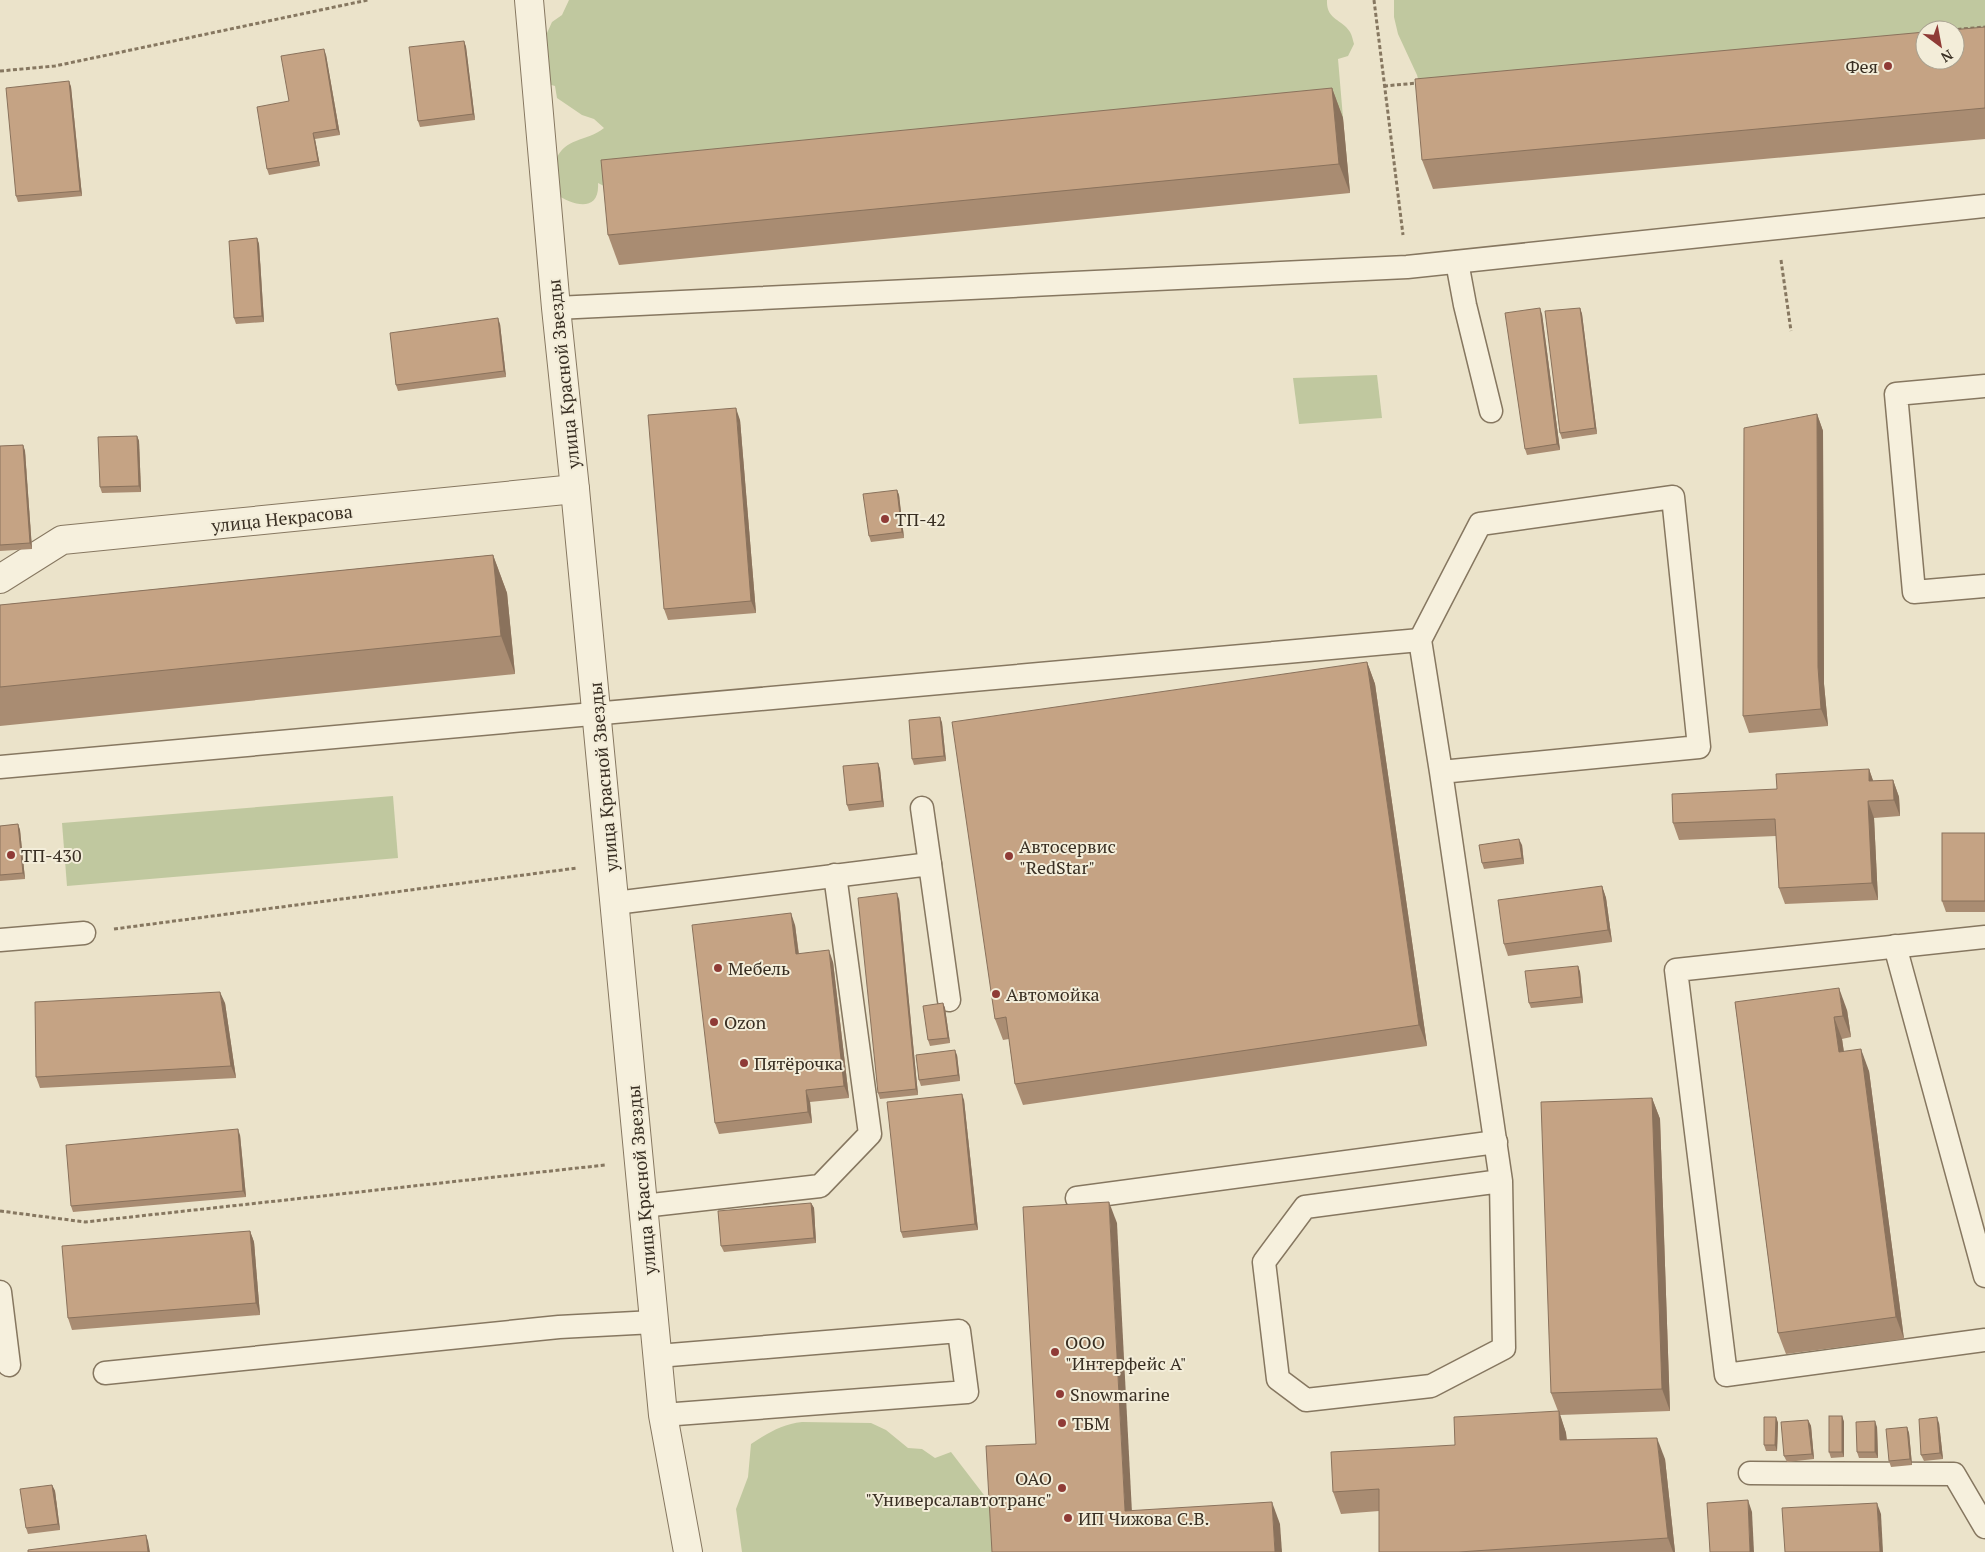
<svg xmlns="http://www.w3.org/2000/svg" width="1985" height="1552" font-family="'PT Serif',serif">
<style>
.green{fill:#c0c89f;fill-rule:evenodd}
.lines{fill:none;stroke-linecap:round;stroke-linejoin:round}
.lane-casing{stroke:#867760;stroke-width:25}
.street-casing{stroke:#867760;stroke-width:30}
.path{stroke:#867760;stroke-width:3;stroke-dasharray:4 2.5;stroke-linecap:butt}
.lane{stroke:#f6f0dd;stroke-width:22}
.street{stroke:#f6f0dd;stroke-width:28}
.wall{fill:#a98c72}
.shaded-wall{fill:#8a725c}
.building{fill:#c5a384;stroke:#8a725c}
.poi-dot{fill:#8f3b36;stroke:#f3edd9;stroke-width:2}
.labels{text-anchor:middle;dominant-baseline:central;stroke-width:4;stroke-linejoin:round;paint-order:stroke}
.poi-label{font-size:18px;fill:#382e22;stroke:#f3edd9;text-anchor:start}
.street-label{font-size:18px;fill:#382e22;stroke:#f3edd9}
</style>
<rect width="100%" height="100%" fill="#ebe3ca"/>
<!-- green -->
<g class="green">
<path d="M569,0H1327C1326,20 1342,19 1350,32C1352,35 1353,41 1354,44L1348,56L1338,59L1343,118L612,190L598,183C600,213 573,206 556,194C553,173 550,151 576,141C586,137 595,135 604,128L594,119L582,115L557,98L555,86L548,84L547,33L552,22L562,15Z"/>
<path d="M1394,0H1985V58L1426,109L1417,75L1398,34L1394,17ZM1925,30H1955V60H1925Z"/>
<path d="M1377,375L1382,418L1299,424L1293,378Z"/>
<path d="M393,796L398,858L67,886L62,823Z"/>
<path d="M802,1422L871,1423L886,1430L908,1448L922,1449L935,1458L951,1452L997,1512L999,1552H742L736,1509L748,1477L751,1444C768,1433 782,1424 802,1422Z"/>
</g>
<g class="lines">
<!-- lane casing -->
<g class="lane-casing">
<g id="lane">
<path d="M1457,262L1465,305L1491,411"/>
<path d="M556,308L1407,267L1985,206"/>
<path d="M1985,386L1896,394L1914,592L1985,586"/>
<path d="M0,767L1420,640"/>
<path d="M1441,772L1699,747L1673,497L1480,524L1420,640L1441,772L1501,1181L1504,1348L1431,1386L1306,1400L1278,1379L1264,1262L1305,1207L1501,1181"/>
<path d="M922,808L930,864"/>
<path d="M615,903L930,864L949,1000"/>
<path d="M1985,937L1676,970L1726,1375L1985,1340"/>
<path d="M0,940L84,933"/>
<path d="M1895,946L1985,1276"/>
<path d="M1077,1198L1496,1142"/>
<path d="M643,1206L820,1186L870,1134L835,875"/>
<path d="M0,1292L9,1365"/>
<path d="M658,1356L959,1331L967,1392L663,1415"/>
<path d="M105,1373L559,1327L654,1322"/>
<path d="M1750,1473L1954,1474L1985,1527"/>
</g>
</g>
<!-- street casing -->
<g class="street-casing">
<g id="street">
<path d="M529,0L556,308L575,489L663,1415L688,1552"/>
<path d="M0,579L62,540L575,489"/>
</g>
</g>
<!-- path -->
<g class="path">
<path d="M1374,0L1403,235"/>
<path d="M1951,30L1985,27"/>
<path d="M0,71L55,66L368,0"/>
<path d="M1384,86L1418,83"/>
<path d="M1781,260L1791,331"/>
<path d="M114,929L577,868"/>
<path d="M0,1211L85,1222L605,1165"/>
</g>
<!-- lane -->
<use href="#lane" class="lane"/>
<!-- street -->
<use href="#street" class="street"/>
</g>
<!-- wall -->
<g class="wall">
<path d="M1985,27V139L1433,189L1422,160Z"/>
<path d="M464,41L466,47L475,120L420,127L418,121Z"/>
<path d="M326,55L340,135L315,139L320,166L269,175L267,169L289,101Z"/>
<path d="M69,81L71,87L82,196L18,202L16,196Z"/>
<path d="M1332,88L1343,118L1350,193L619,265L608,235Z"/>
<path d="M257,238L259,244L264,322L236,324L234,318Z"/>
<path d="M1580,308L1582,314L1597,434L1562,439L1560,433Z"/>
<path d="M1542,314L1560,450L1527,455L1525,449Z"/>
<path d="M500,324L506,377L398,391L396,385Z"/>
<path d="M1817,414L1823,431L1824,684L1828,726L1749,733L1743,716Z"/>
<path d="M740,420L756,613L668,620L664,609Z"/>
<path d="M137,436L139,441L141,492L102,493L100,487Z"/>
<path d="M23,445L25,451L32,549L0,551V446Z"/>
<path d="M897,490L899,495L904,538L871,542L869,536Z"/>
<path d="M493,555L507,593L515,674L0,726V605Z"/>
<path d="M1367,662L1375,684L1427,1046L1023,1105L1015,1084L1009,1039L1003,1040L995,1019Z"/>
<path d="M940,717L942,723L946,761L914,765L912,759Z"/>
<path d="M878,763L880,769L884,807L849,811L847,805Z"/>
<path d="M1869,769L1873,781L1893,780L1899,797L1900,816L1874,818L1878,900L1785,904L1779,888L1776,836L1679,840L1673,823L1777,789Z"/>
<path d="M18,824L20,830L25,879L0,881V826Z"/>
<path d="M1985,833V912H1946L1942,901Z"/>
<path d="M1522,845L1524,864L1484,869L1482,863Z"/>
<path d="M1602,886L1606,898L1612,942L1508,956L1504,944Z"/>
<path d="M899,899L918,1095L880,1099L878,1093Z"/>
<path d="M795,925L799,954L833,962L849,1098L810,1102L812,1123L719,1134L715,1123Z"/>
<path d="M1578,966L1580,972L1583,1003L1531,1008L1529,1003Z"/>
<path d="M1735,1002L1847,1010L1851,1037L1842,1039L1844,1052L1869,1071L1904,1339L1786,1354L1778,1333Z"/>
<path d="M225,1003L236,1078L40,1088L36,1077Z"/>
<path d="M943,1003L945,1008L950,1043L930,1046L928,1040Z"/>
<path d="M957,1055L960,1081L921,1086L919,1080Z"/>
<path d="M1652,1098L1660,1119L1670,1411L1560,1415L1566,1433L1567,1440L1665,1459L1675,1552H1379V1511L1341,1514L1333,1492L1455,1445L1558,1411L1551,1393Z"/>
<path d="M964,1100L978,1230L903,1238L901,1232Z"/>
<path d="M240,1135L246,1197L73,1212L71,1206Z"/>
<path d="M811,1203L814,1208L816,1243L724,1252L721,1246Z"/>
<path d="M250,1231L254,1242L260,1315L72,1330L68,1318Z"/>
<path d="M1842,1416L1844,1422V1457L1831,1458L1829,1452Z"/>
<path d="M1776,1417L1778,1423L1777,1451H1766L1764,1445Z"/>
<path d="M1808,1420L1811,1426L1814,1459L1787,1462L1784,1456Z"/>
<path d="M1939,1423L1943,1459L1924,1461L1921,1455Z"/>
<path d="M1877,1427L1878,1458H1859L1857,1452Z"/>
<path d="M1907,1427L1909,1433L1912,1465L1891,1467L1889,1461Z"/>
<path d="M52,1485L55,1491L60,1530L28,1534L26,1528Z"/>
</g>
<!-- shaded-wall -->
<g class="shaded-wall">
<path d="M464,41L466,47L475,120L473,114Z"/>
<path d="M324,49L326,55L340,135L337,129Z"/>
<path d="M69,81L71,87L82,196L80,191Z"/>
<path d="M1332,88L1343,118L1350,193L1339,164Z"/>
<path d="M313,133L315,139L320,166L318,161Z"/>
<path d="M257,238L259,244L264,322L262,316Z"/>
<path d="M1540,308L1542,314L1560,450L1557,444Z"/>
<path d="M1580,308L1582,314L1597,434L1595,428Z"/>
<path d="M498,318L500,324L506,377L504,371Z"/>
<path d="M736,408L740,420L756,613L751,601Z"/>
<path d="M1817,414L1823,431L1824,684L1828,726L1821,709L1818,667Z"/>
<path d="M137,436L139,441L141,492L139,486Z"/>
<path d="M23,445L25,451L32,549L30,543Z"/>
<path d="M897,490L899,495L904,538L902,532Z"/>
<path d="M493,555L507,593L515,674L501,636Z"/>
<path d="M1367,662L1375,684L1427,1046L1419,1025Z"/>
<path d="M940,717L942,723L946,761L944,756Z"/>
<path d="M878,763L880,769L884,807L882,801Z"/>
<path d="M1869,769L1875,786L1869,781Z"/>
<path d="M1893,780L1899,797L1900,816L1894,800Z"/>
<path d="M1868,801L1874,818L1878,900L1872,883Z"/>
<path d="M18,824L20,830L25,879L23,873Z"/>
<path d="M1519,839L1522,845L1524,864L1522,858Z"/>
<path d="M1602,886L1606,898L1612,942L1608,930Z"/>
<path d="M897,893L899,899L918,1095L916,1089Z"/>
<path d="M791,913L795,925L800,965L796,954Z"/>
<path d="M829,950L833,962L849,1098L844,1086Z"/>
<path d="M1578,966L1580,972L1583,1003L1581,997Z"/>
<path d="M1839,988L1847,1010L1851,1037L1843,1016Z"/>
<path d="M220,992L225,1003L236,1078L231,1066Z"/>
<path d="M943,1003L945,1008L950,1043L948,1038Z"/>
<path d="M1834,1017L1842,1039L1847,1074L1839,1052Z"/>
<path d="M1861,1049L1869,1071L1904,1339L1896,1317Z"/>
<path d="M955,1050L957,1055L960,1081L958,1075Z"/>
<path d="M806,1090L810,1102L812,1123L808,1112Z"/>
<path d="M962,1094L964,1100L978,1230L975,1224Z"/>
<path d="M1652,1098L1660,1119L1670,1411L1662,1389Z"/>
<path d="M238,1129L240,1135L246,1197L243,1191Z"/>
<path d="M1109,1202L1117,1223L1133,1532L1125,1511Z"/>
<path d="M811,1203L814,1208L816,1243L814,1238Z"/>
<path d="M250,1231L254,1242L260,1315L256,1303Z"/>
<path d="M1559,1411L1566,1433L1568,1462L1560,1440Z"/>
<path d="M1842,1416L1844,1422V1457L1842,1452Z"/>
<path d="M1776,1417L1778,1423L1777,1451L1775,1445Z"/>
<path d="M1937,1417L1939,1423L1943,1459L1940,1453Z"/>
<path d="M1808,1420L1811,1426L1814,1459L1812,1454Z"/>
<path d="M1875,1421L1877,1427L1878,1458L1875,1452Z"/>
<path d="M1907,1427L1909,1433L1912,1465L1910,1459Z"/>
<path d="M1657,1438L1665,1459L1675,1552H1673L1668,1538Z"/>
<path d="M52,1485L55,1491L60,1530L58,1524Z"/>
<path d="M1748,1500L1752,1512L1754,1552H1750Z"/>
<path d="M1272,1502L1280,1524L1282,1552H1275Z"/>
<path d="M1877,1503L1881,1514L1883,1552H1880Z"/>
<path d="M146,1535L148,1541L150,1552H148Z"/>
</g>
<!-- building -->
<g class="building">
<path d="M1985,27V108L1422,160L1415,79L1925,32V60H1955V30H1951Z"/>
<path d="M464,41L473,114L418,121L409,47Z"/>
<path d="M324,49L337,129L313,133L318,161L267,169L257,107L289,101L281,56Z"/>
<path d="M69,81L80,191L16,196L6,88Z"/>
<path d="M1332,88L1339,164L608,235L601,160Z"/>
<path d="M257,238L262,316L234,318L229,241Z"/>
<path d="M1540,308L1557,444L1525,449L1505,313Z"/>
<path d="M1580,308L1595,428L1560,433L1545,311Z"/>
<path d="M498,318L504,371L396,385L390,333Z"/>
<path d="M736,408L751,601L664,609L648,415Z"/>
<path d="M1817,414L1818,667L1821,709L1743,716L1744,428Z"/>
<path d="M137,436L139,486L100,487L98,437Z"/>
<path d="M23,445L30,543L0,545V446Z"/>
<path d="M897,490L902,532L869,536L863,494Z"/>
<path d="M493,555L501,636L0,687V605Z"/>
<path d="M1367,662L1419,1025L1015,1084L1006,1017L995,1019L952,722Z"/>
<path d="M940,717L944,756L912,759L909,720Z"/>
<path d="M878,763L882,801L847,805L843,766Z"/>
<path d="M1869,769V781L1893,780L1894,800L1868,801L1872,883L1779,888L1775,819L1673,823L1672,794L1777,789L1776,774Z"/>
<path d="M18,824L23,873L0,875V826Z"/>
<rect x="1942" y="833" width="43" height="68"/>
<path d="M1519,839L1522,858L1482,863L1479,845Z"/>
<path d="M1602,886L1608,930L1504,944L1498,900Z"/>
<path d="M897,893L916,1089L878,1093L858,898Z"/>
<path d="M791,913L796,954L829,950L844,1086L806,1090L808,1112L715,1123L692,925Z"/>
<path d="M1578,966L1581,997L1529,1003L1525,971Z"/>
<path d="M1839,988L1843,1016L1834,1017L1839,1052L1861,1049L1896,1317L1778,1333L1735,1002Z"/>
<path d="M220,992L231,1066L36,1077L35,1002Z"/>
<path d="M943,1003L948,1038L928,1040L923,1006Z"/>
<path d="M955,1050L958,1075L919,1080L916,1055Z"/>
<path d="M962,1094L975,1224L901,1232L887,1102Z"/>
<path d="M1652,1098L1662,1389L1551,1393L1541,1102Z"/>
<path d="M238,1129L243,1191L71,1206L66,1145Z"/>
<path d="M1109,1202L1125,1511L1272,1502L1275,1552H992L986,1446L1036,1444L1023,1207Z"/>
<path d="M811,1203L814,1238L721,1246L718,1211Z"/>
<path d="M250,1231L256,1303L68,1318L62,1246Z"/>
<path d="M1559,1411L1560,1440L1657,1438L1668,1538L1459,1552H1379V1489L1333,1492L1331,1452L1455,1445L1454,1417Z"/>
<rect x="1829" y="1416" width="13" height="36"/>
<path d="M1764,1417H1776L1775,1445H1764Z"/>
<path d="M1937,1417L1940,1453L1921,1455L1919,1419Z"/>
<path d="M1808,1420L1812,1454L1784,1456L1781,1422Z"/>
<path d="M1875,1421V1452H1857L1856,1422Z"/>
<path d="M1907,1427L1910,1459L1889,1461L1886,1429Z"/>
<path d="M52,1485L58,1524L26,1528L20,1489Z"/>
<path d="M1748,1500L1750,1552H1710L1707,1503Z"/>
<path d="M1877,1503L1880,1552H1785L1782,1508Z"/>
<path d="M146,1535L148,1552H28V1550Z"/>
</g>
<!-- markers -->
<g class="poi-dot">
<circle cx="1888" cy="66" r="5"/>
<circle cx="885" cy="519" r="5"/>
<circle cx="11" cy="855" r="5"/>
<circle cx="1009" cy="856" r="5"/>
<circle cx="718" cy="968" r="5"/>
<circle cx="996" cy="994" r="5"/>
<circle cx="714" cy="1022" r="5"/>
<circle cx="744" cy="1063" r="5"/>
<circle cx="1055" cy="1352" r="5"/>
<circle cx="1060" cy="1394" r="5"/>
<circle cx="1062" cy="1423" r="5"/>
<circle cx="1062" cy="1488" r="5"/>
<circle cx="1068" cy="1518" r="5"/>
</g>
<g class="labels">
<!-- poi labels -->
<g class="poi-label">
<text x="1878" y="66" text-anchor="end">Фея</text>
<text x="895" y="519">ТП-42</text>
<text x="1019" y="846">Автосервис<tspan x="1019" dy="21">"RedStar"</tspan></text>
<text x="21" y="855">ТП-430</text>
<text x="728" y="968">Мебель</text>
<text x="1006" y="994">Автомойка</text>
<text x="724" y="1022">Ozon</text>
<text x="754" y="1063">Пятёрочка</text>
<text x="1065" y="1342">ООО<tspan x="1065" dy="21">"Интерфейс А"</tspan></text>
<text x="1070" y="1394">Snowmarine</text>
<text x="1072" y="1423">ТБМ</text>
<text x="1052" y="1478" text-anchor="end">ОАО<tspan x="1052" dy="21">"Универсалавтотранс"</tspan></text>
<text x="1078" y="1518">ИП Чижова С.В.</text>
</g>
<!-- street labels -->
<g class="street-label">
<text transform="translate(563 374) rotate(-96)">улица Красной Звезды</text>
<text transform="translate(282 518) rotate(-6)">улица Некрасова</text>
<text transform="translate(603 777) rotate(-95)">улица Красной Звезды</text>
<text transform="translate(641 1180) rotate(-95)">улица Красной Звезды</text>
</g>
</g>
<!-- north arrow -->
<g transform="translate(1940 45) rotate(148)"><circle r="24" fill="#f3edd9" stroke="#a8a190"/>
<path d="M0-4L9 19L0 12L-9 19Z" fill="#8f3b36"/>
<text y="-8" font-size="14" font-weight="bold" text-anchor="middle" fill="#382e22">N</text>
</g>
</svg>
